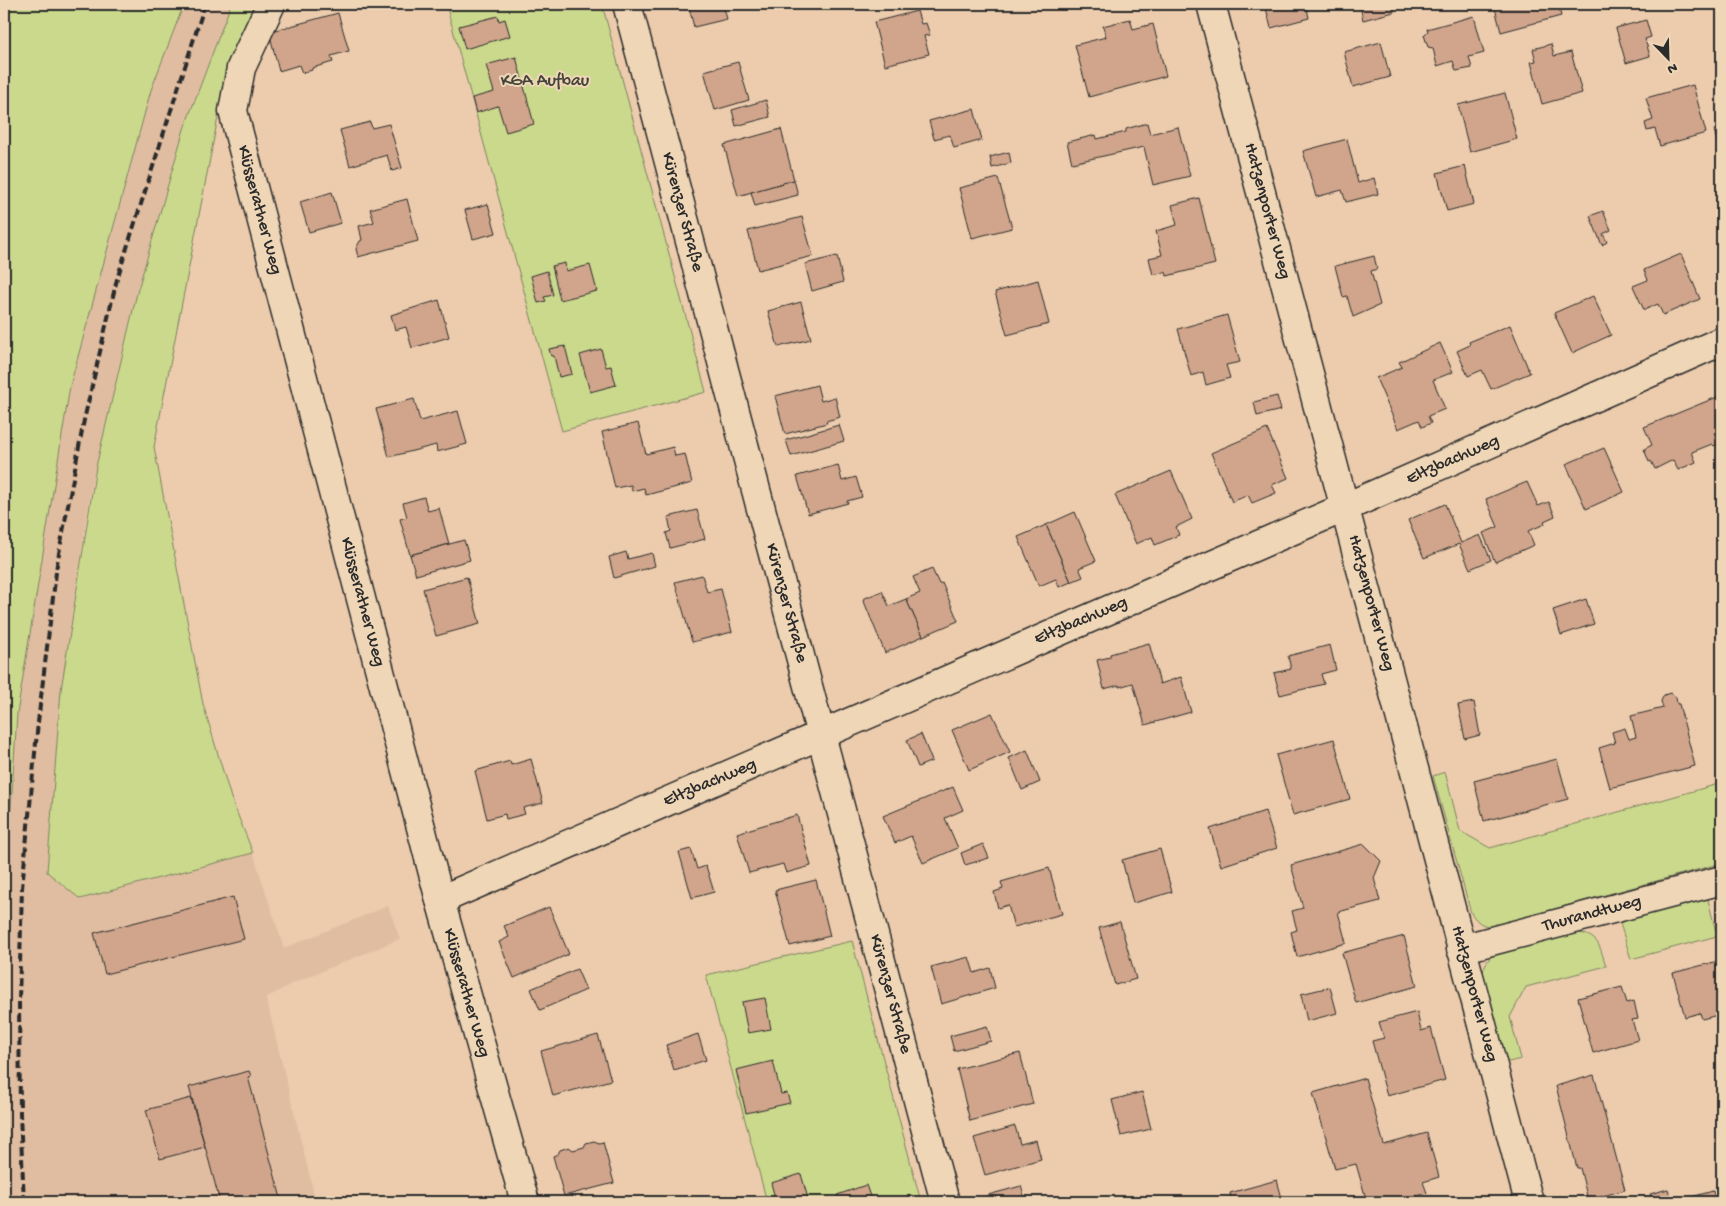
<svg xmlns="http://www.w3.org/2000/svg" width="1726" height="1206" font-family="'Gochi Hand',sans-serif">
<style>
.built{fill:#e0bda1}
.green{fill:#cbd98d;stroke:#7b825c}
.building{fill:#d0a58b;stroke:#2b2b2b}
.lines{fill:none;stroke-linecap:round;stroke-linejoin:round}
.minor-casing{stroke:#2b2b2b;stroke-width:31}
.minor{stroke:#efd6b6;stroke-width:28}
.rail{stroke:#2b2b2b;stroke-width:4;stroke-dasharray:8 4;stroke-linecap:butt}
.labels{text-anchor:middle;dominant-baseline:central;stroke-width:4;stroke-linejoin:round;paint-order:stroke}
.park-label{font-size:18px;fill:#43453a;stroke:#efd6b6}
.street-label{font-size:18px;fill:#2b2b2b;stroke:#efd6b6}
</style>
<rect width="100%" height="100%" fill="#ecccad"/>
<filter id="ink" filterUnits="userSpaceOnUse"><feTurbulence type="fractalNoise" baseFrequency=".02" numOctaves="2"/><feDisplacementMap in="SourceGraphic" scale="10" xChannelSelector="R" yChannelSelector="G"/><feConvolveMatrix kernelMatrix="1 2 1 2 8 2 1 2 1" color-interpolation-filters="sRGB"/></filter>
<g filter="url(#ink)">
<!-- built -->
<path class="built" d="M184,4H231L184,129L137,293L91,488L61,690L47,872L80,899L253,853L284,948L388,906L400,939L295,982L266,998L316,1202H4V917L17,714L70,386L151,90Z"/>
<!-- green -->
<g class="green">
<path d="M4,4H184L151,90L70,386L17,714L4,917Z"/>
<path d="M231,4H261L220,107L154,447L203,704L231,798L253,853L80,899L47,872L61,690L96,467L137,293L184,129Z"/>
<path d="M446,4H602L706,392L562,431Z"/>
<path d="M1445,772L1460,831L1490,848L1722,783V863L1496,925C1484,928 1478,923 1471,913L1433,776Z"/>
<path d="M1707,896L1717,936L1631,959L1619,920Z"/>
<path d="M1575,932C1600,936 1599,945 1606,966L1526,987L1510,1017L1521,1059L1504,1063L1482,975C1485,963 1488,958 1498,952Z"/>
<path d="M852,941L921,1202H767L706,975Z"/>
</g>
<!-- building -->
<g class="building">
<path d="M688,4H723L727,19L694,27Z"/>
<path d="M1265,4H1306L1309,18L1271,28Z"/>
<path d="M1365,4H1392L1394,12L1363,20L1360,5Z"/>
<path d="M1494,4H1558L1561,16L1501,32Z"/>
<path d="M917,11L921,24L926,23L930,35L924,36L929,54L885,65L874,22Z"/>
<path d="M338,13L349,51L331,56L333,62L312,68V70L302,73L299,65L279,71L269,32Z"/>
<path d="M498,16L499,21L505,19L510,36L465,49L459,26Z"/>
<path d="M1474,16L1484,53L1469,57L1472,68L1456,71L1453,61L1437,66L1433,48L1428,47L1424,35L1428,31L1427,29Z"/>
<path d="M1130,19L1133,29L1153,24L1166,76L1089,97L1075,45L1106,37L1103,26Z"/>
<path d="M1646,20L1651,37L1645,39L1650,56L1626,63L1616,28Z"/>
<path d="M1381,42L1390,77L1353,87L1344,52Z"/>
<path d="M1551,44L1554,56L1571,52L1582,93L1542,104L1531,62L1536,61L1533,49Z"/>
<path d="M516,57L534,124L506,132L498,106L476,113L472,98L494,92L486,65Z"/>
<path d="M738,62L749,100L715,110L704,71Z"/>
<path d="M1693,85L1706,133L1660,146L1655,129L1647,131L1645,123L1653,120L1646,98Z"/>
<path d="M1505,93L1517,139L1470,152L1458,105Z"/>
<path d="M766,100L770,117L736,126L732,110Z"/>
<path d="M974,109L982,140L954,148L950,135L934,139L929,121Z"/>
<path d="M370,122L372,128L389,124L402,168L392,171L387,155L350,166L340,130Z"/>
<path d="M1147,123L1150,134L1178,127L1190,176L1153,185L1144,147L1072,163L1067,142L1096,135L1097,139L1126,132V129Z"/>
<path d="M1722,128V153H1720L1714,130Z"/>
<path d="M781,129L794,180L738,196L724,145Z"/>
<path d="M1347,139L1358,183L1374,178L1378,194L1346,202L1342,190L1316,197L1303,151Z"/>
<path d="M1009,152L1011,163L992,168L990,157Z"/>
<path d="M1465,166L1474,204L1447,211L1437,173Z"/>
<path d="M998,178L1012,228L972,238L959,188Z"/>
<path d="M794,180L798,195L755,206L751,192Z"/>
<path d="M332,192L341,223L309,232L300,202Z"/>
<path d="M1199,198L1215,264L1167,276L1166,272L1153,275L1149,258L1162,255L1156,231L1177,225L1172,205Z"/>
<path d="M407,199L418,241L358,257L356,249L360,241L362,240L359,226L374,222L370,209Z"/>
<path d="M488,204L496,233L473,239L465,210Z"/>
<path d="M1603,211L1611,230L1603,234L1607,242L1602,245L1590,216Z"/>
<path d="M802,217L813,256L758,270L748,231Z"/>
<path d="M1681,254L1700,299L1663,315L1658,304L1644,310L1633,286L1648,280L1644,270Z"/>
<path d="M837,256L843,282L812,291L805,264Z"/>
<path d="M1374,256L1377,269L1371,271L1380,305L1353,317L1347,296L1343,297L1335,266Z"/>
<path d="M565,263L566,271L590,265L597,291L560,300L552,266Z"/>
<path d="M547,271L553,295L544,297L546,301L538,303L531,276Z"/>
<path d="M1038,280L1049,324L1007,335L995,292Z"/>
<path d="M1593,296L1611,335L1572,353L1554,313Z"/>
<path d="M439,300L449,337L412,348L406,327L395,330L391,315Z"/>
<path d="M801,302L811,339L778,347L768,311Z"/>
<path d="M1227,315L1240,362L1226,365L1230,378L1206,385L1203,372L1191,376L1178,329Z"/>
<path d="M1510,325L1530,373L1491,389L1482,370L1468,376L1457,351L1470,345L1469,342Z"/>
<path d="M1440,343L1453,372L1433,380L1445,409L1428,416L1431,423L1422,427L1419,420L1398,429L1376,378L1402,367L1399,362Z"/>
<path d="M565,346L572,374L559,377L554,356H551L549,349Z"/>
<path d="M601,349L606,367L611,366L616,385L590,392L580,355Z"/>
<path d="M817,385L821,401L835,397L840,417L826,421L827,423L785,434L775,396Z"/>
<path d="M1722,395V442L1714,446L1712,444L1692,452L1696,462L1678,470L1673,460L1655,469L1651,461L1649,462L1644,449L1652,445L1644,427Z"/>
<path d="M1277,396L1281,410L1257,416L1254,402Z"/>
<path d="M414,399L420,421L458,411L467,444L437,452L436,445L389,457L376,409Z"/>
<path d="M638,423L646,454L673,447L675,456L685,454L692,483L646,495L644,488L632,491L631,485L615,488L602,432Z"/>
<path d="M839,425L844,441L791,456L786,440Z"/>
<path d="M1267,429L1288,478L1272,485L1276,493L1252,503L1248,495L1232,502L1211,453Z"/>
<path d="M1604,448L1624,492L1586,509L1566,464Z"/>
<path d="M838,465L842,481L856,477L862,497L847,501L848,503L808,514L797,476Z"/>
<path d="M1171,471L1192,519L1176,527L1179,535L1155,545L1152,537L1136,544L1115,495Z"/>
<path d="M1527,482L1538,506L1549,502L1555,516L1544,521L1545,524L1528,531L1534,545L1495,562L1483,533L1498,527L1486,499Z"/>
<path d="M424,497L428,511L439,508L449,544L410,555L400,519L407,517L403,503Z"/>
<path d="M1445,504L1461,543L1480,535L1491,560L1470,569L1459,544L1424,558L1408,520Z"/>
<path d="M697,510L705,539L670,548L666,533L671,531L668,517Z"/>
<path d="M1075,512L1096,561L1079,568L1083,577L1071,582L1046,525Z"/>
<path d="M1046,525L1071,582L1059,587L1056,579L1039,586L1018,537Z"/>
<path d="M464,540L470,560L416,575L410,555Z"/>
<path d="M626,552L628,559L652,553L655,566L614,578L609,557Z"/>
<path d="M932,569L939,584L942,583L958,621L923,636L906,599L920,593L913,577Z"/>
<path d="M702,575L707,592L721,589L732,632L692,642L675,582Z"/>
<path d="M467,577L480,624L436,636L423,589Z"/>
<path d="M882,591L889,606L906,599L923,636L885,653L863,599Z"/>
<path d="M1586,599L1594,624L1561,635L1553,610Z"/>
<path d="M1149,643L1160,684L1181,677L1191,712L1145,725L1133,683L1119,687V685L1104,689L1097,660L1110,657V654Z"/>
<path d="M1330,645L1336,670L1321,674L1324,684L1280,695L1274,673L1291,669L1288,656Z"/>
<path d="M1670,693L1676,697L1677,704H1679L1695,766L1610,788L1599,748L1615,743L1612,732L1625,728L1629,739L1636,737L1631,716L1663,708L1661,701L1664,695Z"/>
<path d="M1474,702L1480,735L1465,739L1458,705Z"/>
<path d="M992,713L1010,752L969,770L952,730Z"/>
<path d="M921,734L932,761L918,767L907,740Z"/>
<path d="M1334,739L1350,799L1293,815L1276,755Z"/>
<path d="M1027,750L1040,782L1022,790L1009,758Z"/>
<path d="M531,759L543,803L523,808L525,814L506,819L505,814L487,819L475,771L510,761L511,765Z"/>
<path d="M1557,759L1568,799L1484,821L1474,781Z"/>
<path d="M953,787L963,810L945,818L958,848L923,863L911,836L895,843L883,816Z"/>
<path d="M1265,811L1277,848L1221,866L1210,829Z"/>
<path d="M797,815L811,866L786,873L783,864L749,873L737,833Z"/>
<path d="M983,844L989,858L965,865L961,853Z"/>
<path d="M1364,844L1381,861L1374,878L1380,901L1338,912L1346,943L1297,957L1291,932L1297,930L1292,911L1303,908L1291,865Z"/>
<path d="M691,849L697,869L706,866L714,892L692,898L679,852Z"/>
<path d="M1160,849L1172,892L1133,903L1122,860Z"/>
<path d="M1049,868L1062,914L1014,927L1008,905L998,908L994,892L1003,889L1001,882Z"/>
<path d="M816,880L830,936L790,946L775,890Z"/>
<path d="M233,897L244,939L105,974L94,933Z"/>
<path d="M549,907L569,954L514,978L499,942L509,937L504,926Z"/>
<path d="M1120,922L1136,979L1115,985L1099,928Z"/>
<path d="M1404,936L1417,986L1356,1003L1342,953Z"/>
<path d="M969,957L974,973L990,968L995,988L941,1004L931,967Z"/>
<path d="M1722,960V1007L1720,1008L1722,1014L1702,1019L1700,1013L1685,1017L1673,973Z"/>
<path d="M577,969L586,990L540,1010L531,989Z"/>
<path d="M1330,987L1337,1013L1307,1021L1301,994Z"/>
<path d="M1622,987L1627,1003L1634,1001L1638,1019L1632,1020L1638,1040L1593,1053L1578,998Z"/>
<path d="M765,998L771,1029L748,1033L742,1002Z"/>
<path d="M1417,1012L1421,1031L1431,1028L1445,1080L1387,1096L1372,1041L1384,1038L1379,1022Z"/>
<path d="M987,1026L991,1041L954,1051L950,1036Z"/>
<path d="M698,1034L706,1060L674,1070L666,1045Z"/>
<path d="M598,1035L611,1080L553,1096L541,1051Z"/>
<path d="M1020,1053L1033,1104L970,1121L957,1069Z"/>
<path d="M773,1061L781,1094L787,1093L790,1103L746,1113L736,1070Z"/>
<path d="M249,1071L251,1076L248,1077L282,1202H220L189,1087Z"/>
<path d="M1594,1075L1625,1190L1588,1200L1580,1168H1577L1556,1086Z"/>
<path d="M1365,1078L1384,1145L1427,1133L1439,1177L1423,1182L1427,1193L1393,1202H1367L1356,1164L1335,1169L1313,1093Z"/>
<path d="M1142,1092L1151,1129L1121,1136L1112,1100Z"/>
<path d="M191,1098L205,1147L160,1159L146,1110Z"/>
<path d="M1015,1126L1020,1144L1036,1140L1041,1159L985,1175L974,1138Z"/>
<path d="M594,1141L599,1143L603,1142L614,1183L564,1196L553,1156L558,1154L560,1150L569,1147L573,1150L584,1147L586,1143Z"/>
<path d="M801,1174L809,1202H776L771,1183Z"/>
<path d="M1277,1180L1283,1202H1232L1230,1193Z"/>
<path d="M866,1185L872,1202H840L837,1195Z"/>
<path d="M1021,1186L1026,1202H990L988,1195Z"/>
<path d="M1668,1189L1672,1202H1652L1650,1194Z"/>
<path d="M1713,1191L1716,1202H1673Z"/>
</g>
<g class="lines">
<!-- minor casing -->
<g class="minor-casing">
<g id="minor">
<path d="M271,4L241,68L233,111L440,900L525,1202"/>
<path d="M627,4L945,1202"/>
<path d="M1211,4L1529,1202"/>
<path d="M440,900L1346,507L1722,341"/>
<path d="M1461,949L1722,880"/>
</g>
</g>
<!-- minor -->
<use href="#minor" class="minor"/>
<!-- rail -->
<path class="rail" d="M24,1202L20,1114L19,1002L22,888L38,722L57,564L84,420L117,279L205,4"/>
</g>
</g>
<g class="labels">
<!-- park labels -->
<g class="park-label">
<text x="545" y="81">KGA Aufbau</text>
</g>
<!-- street labels -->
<g class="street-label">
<text transform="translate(259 210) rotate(75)">Klüsserather Weg</text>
<text transform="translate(1267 211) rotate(75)">Hatzenporter Weg</text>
<text transform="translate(682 212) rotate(75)">Kürenzer Straße</text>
<text transform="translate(1453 460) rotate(-24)">Eltzbachweg</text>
<text transform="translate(362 602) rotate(75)">Klüsserather Weg</text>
<text transform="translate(786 603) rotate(75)">Kürenzer Straße</text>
<text transform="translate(1371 603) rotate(75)">Hatzenporter Weg</text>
<text transform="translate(1081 621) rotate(-23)">Eltzbachweg</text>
<text transform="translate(710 783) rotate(-23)">Eltzbachweg</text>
<text transform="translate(1592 914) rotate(-15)">Thurandtweg</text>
<text transform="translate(466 993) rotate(74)">Klüsserather Weg</text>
<text transform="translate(890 994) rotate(75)">Kürenzer Straße</text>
<text transform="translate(1474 994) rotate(75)">Hatzenporter Weg</text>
</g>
</g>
<!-- margin -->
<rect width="1726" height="1206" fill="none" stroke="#efd6b6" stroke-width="20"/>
<rect x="10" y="10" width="1706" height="1186" fill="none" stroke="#2b2b2b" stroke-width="2" filter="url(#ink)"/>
<!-- north arrow -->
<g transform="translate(1668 58) rotate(157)" stroke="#efd6b6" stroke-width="4" paint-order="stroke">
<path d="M0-4L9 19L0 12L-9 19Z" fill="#2b2b2b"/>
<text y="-8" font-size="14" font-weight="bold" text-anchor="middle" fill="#2b2b2b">N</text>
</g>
</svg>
